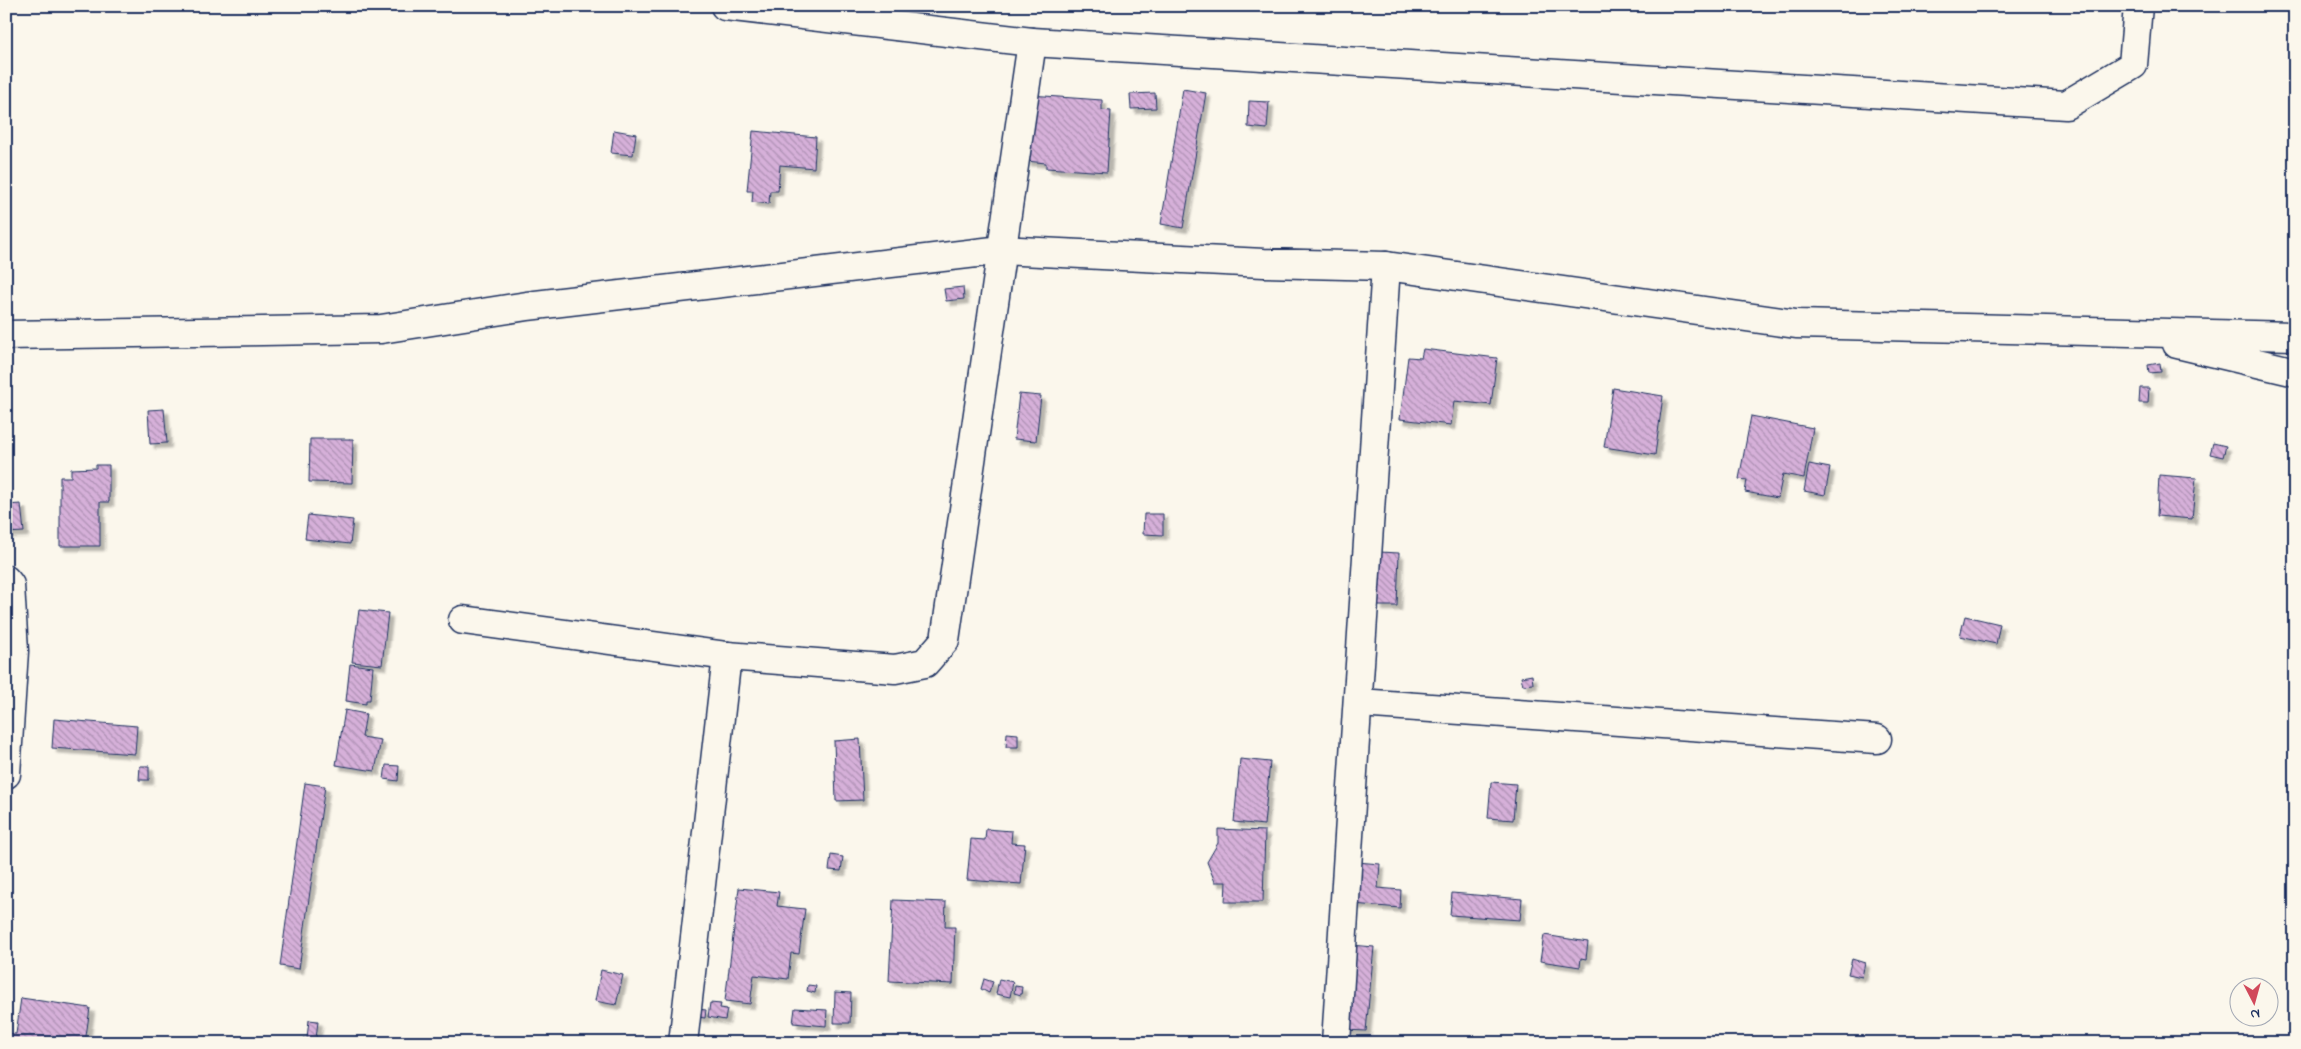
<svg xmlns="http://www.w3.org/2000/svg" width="2301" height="1049" font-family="'Indie Flower',sans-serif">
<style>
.building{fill:url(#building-back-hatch);stroke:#1b2f5e;filter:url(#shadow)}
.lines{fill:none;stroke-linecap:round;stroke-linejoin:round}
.minor-casing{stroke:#1b2f5e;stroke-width:31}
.minor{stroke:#fbf7ec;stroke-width:28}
</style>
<defs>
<pattern id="building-back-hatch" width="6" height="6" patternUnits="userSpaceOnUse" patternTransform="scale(1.25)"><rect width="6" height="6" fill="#d6b0d9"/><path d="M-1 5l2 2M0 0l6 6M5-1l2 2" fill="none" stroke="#ad90b3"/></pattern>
<filter id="shadow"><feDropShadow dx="4.5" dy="4.5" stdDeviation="1" flood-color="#0004"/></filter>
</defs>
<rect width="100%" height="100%" fill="#fbf7ec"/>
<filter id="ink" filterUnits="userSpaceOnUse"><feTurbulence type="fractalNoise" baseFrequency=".02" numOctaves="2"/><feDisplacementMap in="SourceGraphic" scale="10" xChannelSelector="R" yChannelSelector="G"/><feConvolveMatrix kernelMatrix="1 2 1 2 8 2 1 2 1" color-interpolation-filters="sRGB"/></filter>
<g filter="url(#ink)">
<!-- building -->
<g class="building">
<path d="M1183,89L1206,93L1183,228L1161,224Z"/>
<path d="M1155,93L1156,108L1131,109L1130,94Z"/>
<path d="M1030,95L1102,100V110L1111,111L1107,172L1046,168V163L1026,161Z"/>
<path d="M1249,101L1269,102L1267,129L1248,127Z"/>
<path d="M614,130L636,134L633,155L611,153Z"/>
<path d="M753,131L816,137L814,168L780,165L778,191H770L769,204L752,202L753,191H747Z"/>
<path d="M963,287L964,299L946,301L944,289Z"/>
<path d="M1423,349L1497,358L1491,405L1454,401L1451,425L1400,419L1408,357L1421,358Z"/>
<path d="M2160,363L2161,372L2149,373L2148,365Z"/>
<path d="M1613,388L1663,396L1655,455L1604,447Z"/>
<path d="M2140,388H2149L2148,403H2139Z"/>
<path d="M1019,394L1041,396L1036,441L1014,439Z"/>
<path d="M164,409L167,443L150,444L148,410Z"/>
<path d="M1751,416L1813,428L1804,478L1783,474L1778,498L1745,492L1747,480L1739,479Z"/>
<path d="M310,439H353L352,483L309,482Z"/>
<path d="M2213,443L2226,446L2223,457L2210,454Z"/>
<path d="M1809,464L1830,468L1825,495L1804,491Z"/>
<path d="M96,465H109V502H100V546H60V477H71V469L96,468Z"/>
<path d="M2159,475L2196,478L2192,519L2157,516Z"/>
<path d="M21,504L24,532L6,533V505Z"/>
<path d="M1144,514H1163V535L1143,534Z"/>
<path d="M308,515L353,520L350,544L305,539Z"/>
<path d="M1380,552L1399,553L1397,606H1378Z"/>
<path d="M359,610L388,613L382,665L352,662Z"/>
<path d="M1965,616L2000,624L1996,644L1960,636Z"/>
<path d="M350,664L373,667L370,700H366V704L346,701Z"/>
<path d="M1532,675L1533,684L1523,685L1521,677Z"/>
<path d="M345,710L366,714L362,737L381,740L375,771L336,765Z"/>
<path d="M54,719L137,726L135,754L52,748Z"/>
<path d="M1007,733L1018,734V747H1006Z"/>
<path d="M860,739L863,800L836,801L834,741Z"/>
<path d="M1240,759L1270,762L1264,825L1234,822Z"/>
<path d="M386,765L399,766L398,781L384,779Z"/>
<path d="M140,766H149V780H139Z"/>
<path d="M1491,782L1516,784L1513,820L1488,818Z"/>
<path d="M305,783L325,786L299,969L280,966Z"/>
<path d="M986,829L1012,831L1011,843L1025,844L1021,884L967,880L971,839L985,840Z"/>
<path d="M1218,829L1265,831L1263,902H1225L1226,882H1215L1207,862L1218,843Z"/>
<path d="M831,855L843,857L841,871L829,870Z"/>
<path d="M1357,862L1380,864L1378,888L1401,890L1400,908L1353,904Z"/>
<path d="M739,888L779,892L777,906L805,909L799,954L791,953L788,979L754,975L750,1004L725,1001Z"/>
<path d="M1452,893L1522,899L1520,920L1450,915Z"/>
<path d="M893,900L946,902L945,927H955L953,984L889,981Z"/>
<path d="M1544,935L1588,942L1586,959L1581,958L1580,967L1540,961Z"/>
<path d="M1352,945L1374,947L1366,1031L1345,1030Z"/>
<path d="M1852,959L1865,963L1862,977L1848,974Z"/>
<path d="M601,970L623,975L616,1005L595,1001Z"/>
<path d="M984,979L993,982L989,993L981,989Z"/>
<path d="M999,979L1013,982L1010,997L996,994Z"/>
<path d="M808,985L816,986L815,993L807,991Z"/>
<path d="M1015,986L1022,987L1021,995L1014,993Z"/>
<path d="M835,992L851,993L850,1023H834Z"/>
<path d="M21,998L90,1008L85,1043H6V1033L16,1034Z"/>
<path d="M710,1003L721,1004L720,1008L727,1009L725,1020L708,1017Z"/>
<path d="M795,1008L827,1010L826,1026L793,1023Z"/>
<path d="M698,1009L706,1010L705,1018L697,1017Z"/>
<path d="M309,1020L318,1021L316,1039L307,1038Z"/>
<path d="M303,1038L312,1040L311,1043H302Z"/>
</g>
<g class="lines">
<!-- minor casing -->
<g class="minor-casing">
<g id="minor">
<path d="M1032,42L2066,105L2133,65L2138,6"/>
<path d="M6,335L381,329L527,306L1002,250L1264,263L1386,266L1796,324L2295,336"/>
<path d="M2177,344L2295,372"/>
<path d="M6,580L10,585L14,651L6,774"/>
<path d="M463,620L727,656L895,669L925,663L945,640L1032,42L725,6"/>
<path d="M1359,703L1877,739"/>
<path d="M683,1043L727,656"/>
<path d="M1336,1043C1353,784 1367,525 1386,266"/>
</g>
</g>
<!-- minor -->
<use href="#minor" class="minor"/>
</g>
</g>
<!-- margin -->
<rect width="2301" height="1049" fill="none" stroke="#fbf7ec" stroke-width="25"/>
<rect x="12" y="12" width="2276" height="1024" fill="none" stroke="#1b2f5e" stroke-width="2" filter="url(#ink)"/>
<!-- north arrow -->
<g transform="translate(2254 1002) rotate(174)"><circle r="24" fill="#fbf7ec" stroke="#a1a7b3"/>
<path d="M0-4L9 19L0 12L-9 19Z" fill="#d1495b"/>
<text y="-8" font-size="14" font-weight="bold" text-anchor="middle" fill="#1b2f5e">N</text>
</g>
</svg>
